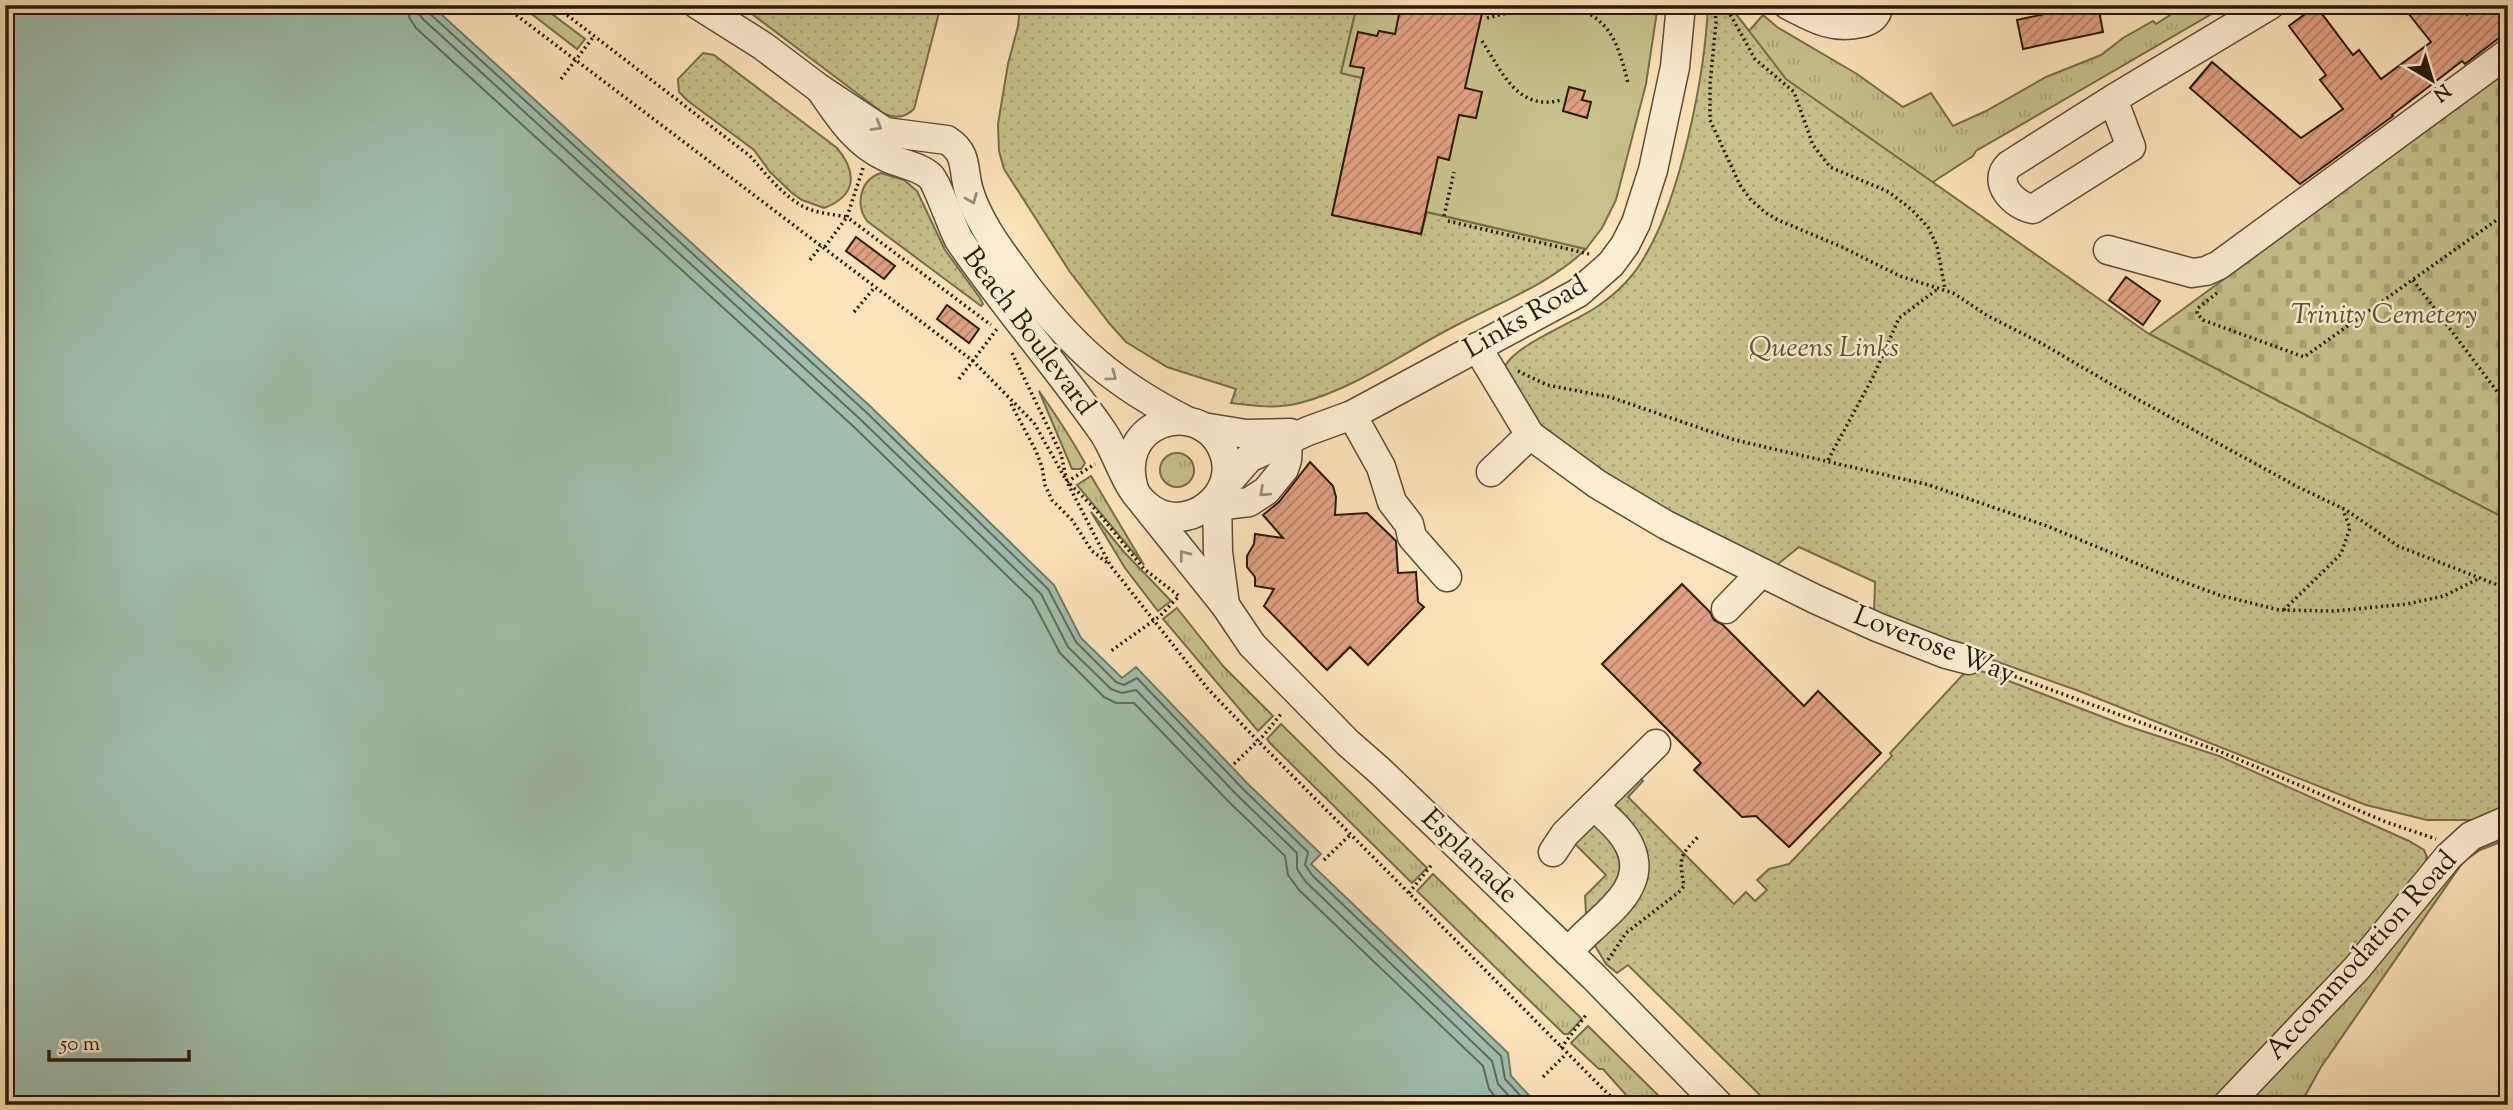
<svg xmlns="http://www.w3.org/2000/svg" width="2513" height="1110" font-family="'Sorts Mill Goudy',serif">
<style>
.grass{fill:url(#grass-tufts);stroke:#766e4a;stroke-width:2}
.cemetery{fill:url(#cemetery-stones);stroke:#766e4a;stroke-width:2}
.park{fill:url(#park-dots);stroke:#766e4a;stroke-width:2}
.pitch{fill:#c7c18b;stroke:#766e4a;stroke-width:2}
.water{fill:#9fbead;stroke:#6f7c6c;stroke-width:2}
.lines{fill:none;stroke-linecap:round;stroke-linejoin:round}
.shore{stroke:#626c5c;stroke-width:2}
.building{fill:url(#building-hatch);stroke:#261a0a;stroke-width:2}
.minor-casing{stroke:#5c4c36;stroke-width:31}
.path{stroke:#261a0a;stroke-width:3.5;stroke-dasharray:2 3.5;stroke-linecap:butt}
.minor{stroke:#feedd3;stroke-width:28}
.oneway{stroke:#9d8e79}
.labels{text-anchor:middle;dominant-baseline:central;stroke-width:5;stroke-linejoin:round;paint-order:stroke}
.park-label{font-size:28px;font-style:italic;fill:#5e5437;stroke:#feedd3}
.street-label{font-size:28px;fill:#261a0a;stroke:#feedd3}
</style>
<defs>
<pattern id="grass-tufts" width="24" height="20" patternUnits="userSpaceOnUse" patternTransform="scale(1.75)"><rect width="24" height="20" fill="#c7c18b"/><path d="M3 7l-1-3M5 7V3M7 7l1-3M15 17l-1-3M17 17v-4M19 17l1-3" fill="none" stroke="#aba577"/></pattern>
<pattern id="cemetery-stones" width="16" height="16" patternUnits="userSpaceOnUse" patternTransform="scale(1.75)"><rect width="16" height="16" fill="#c7c18b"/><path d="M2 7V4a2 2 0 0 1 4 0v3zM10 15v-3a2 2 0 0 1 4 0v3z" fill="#aba577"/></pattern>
<pattern id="park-dots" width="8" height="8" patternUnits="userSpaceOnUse" patternTransform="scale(1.75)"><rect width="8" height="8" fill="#c7c18b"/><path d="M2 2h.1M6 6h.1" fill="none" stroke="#aba577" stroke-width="1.8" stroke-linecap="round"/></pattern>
<pattern id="building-hatch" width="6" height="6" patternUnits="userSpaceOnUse" patternTransform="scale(1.75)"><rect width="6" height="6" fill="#e1a083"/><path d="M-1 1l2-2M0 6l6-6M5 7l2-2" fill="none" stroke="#b68269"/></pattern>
</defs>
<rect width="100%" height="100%" fill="#fde3bb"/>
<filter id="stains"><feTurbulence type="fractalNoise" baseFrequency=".00286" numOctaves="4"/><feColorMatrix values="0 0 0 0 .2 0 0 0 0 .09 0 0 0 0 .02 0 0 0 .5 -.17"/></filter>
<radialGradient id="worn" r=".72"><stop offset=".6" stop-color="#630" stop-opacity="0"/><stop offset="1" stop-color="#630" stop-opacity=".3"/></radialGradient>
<!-- grass -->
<g class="grass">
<path d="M520,5H540L585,39L577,49Z"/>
<path d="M2186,5H2227L1976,151L1973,156L1933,182L2028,329L2122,384L2454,543L2508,539V588L2401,546L2347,509L2297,485L2223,442L2130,394L2042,341L1996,319L1946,287L1938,243L1926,221L1877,180L1813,102L1762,65L1730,11L1732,9L1749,31L1763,15L1777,27L1857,74L1903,107L1931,93L1953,126L1986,111L2046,77L2101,55L2123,38L2153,21L2156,24Z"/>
<path d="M1039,391C1056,415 1071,438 1085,463L1081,469H1072Z"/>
<circle cx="1177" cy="470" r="17"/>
<path d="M1091,476L1144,565L1077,485Z"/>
<path d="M1091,512L1124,552L1171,601L1158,611L1125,568Z"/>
<path d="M1177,608L1223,666L1273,716L1258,731L1163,619Z"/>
<path d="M1281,724L1427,868L1412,883L1270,743L1267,739Z"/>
<path d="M2508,835V839L2480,850L2463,862L2321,1067L2300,1105H2245L2373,971L2460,863L2479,848Z"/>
<path d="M1433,874L1582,1019L1568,1034H1564L1417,891Z"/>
<path d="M1588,1026L1668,1105H1635L1603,1069H1599L1571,1043Z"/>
</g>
<!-- cemetery -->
<path class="cemetery" d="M2508,71V520L2149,334Z"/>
<!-- park -->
<g class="park">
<path d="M740,5H941L914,109C905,118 895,119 883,113Z"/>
<path d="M1020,5H1357L1341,73L1362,78L1421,234L1426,212L1586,249C1549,285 1498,303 1453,327C1403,353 1354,389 1300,403C1277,409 1254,406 1231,403L1236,389L1167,367L1126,342L1109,323L1070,272L1004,169L999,151L998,124L1008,64L1018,26Z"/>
<path d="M1708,5H1729L1786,79L2149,334L2508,520V813L2478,820H2427L2366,805L2079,691L1925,636L1874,615L1875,582L1799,547L1773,568L1619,486L1541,429L1505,371V366C1518,343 1574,323 1598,306C1617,293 1634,276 1645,256C1681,196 1705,75 1708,5Z"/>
<path d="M703,53L714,55L837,148C858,173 856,196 824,208L802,200L792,193L770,172L754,150L688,101L679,92L678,79Z"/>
<path d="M881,173L904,180L917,191L945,250L980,298L983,304L981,306L867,221C855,204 860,180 881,173Z"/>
<path d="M1969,668L1988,673L2124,725L2219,756L2409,841L2424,850L2427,857L2424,867L2404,895L2265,1052L2213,1105H1770L1628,965L1617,973L1606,964L1587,932L1585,896L1606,875L1565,834L1631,769L1643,781L1628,797L1734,904L1746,892L1755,901L1767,890L1757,880L1769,869L1789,864L1892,756L1890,753Z"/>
</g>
<!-- pitch -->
<path class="pitch" d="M1357,5H1658L1646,84L1616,200L1602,228L1586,249L1427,212L1421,234L1332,215L1362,78L1341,73Z"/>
<!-- water -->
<path class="water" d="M5,5H431L871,407L1054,585L1081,638L1122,678L1136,667L1248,784L1321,854L1311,864L1508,1053L1511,1076L1538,1105H5Z"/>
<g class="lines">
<!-- shore -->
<g class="shore">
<path d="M407,5L409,17L416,28L853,426L1032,600L1060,653L1104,697L1116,703H1134L1229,802L1285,856L1288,875L1299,890L1483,1066L1489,1089L1502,1105"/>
<path d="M418,5L419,14L424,20L860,419L1041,594L1068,647L1111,689L1122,693L1136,690L1237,795L1297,853V869L1306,882L1492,1061L1498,1084L1517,1105"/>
<path d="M427,5L429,13L866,412L1048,589L1076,642L1116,682L1124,685L1137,678L1243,789L1308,852L1305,865L1313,876L1501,1056L1505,1079L1529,1105"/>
</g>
</g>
<!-- building -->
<g class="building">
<path d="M1401,5H1466L1483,9L1465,88L1482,92L1476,118L1459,115L1449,160L1438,157L1421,234L1332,215L1364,68L1350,66L1358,32L1377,36L1379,31L1395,34Z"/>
<path d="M2086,5H2098L2103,32L2023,49L2017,20Z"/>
<path d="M2418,5H2459L2467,15L2479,5H2508V31L2465,64L2462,61L2392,115L2393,116L2300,184L2190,88L2212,62L2301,138L2343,109L2320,80L2326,75L2289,26L2316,6L2353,55L2359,50L2381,79L2431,42L2408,13Z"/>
<path d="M1569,87L1585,91L1582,100L1591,102L1587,118L1563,111Z"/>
<path d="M856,237L895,266L884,279L846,251Z"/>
<path d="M2126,277L2160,301L2143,325L2109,300Z"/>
<path d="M947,305L979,329L969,343L937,319Z"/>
<path d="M1310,462L1333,486L1336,497L1335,515L1367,513L1396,541L1398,573L1416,572L1418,602L1424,607L1368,665L1350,647L1327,670L1264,606L1274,589L1255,586V577L1247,567V556L1254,544L1255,534L1283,538L1263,515L1279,502Z"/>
<path d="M1682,584L1710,612L1714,620L1723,625L1804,706L1818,691L1881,753L1789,847L1756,816L1742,817L1694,770L1701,763L1602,664Z"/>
</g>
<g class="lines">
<!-- minor casing -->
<g class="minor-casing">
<g id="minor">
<path d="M698,5L763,46L820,89L885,132L947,140C969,154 962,169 969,191C973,205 980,218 987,230C998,249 1012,266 1024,283C1073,348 1114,384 1187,421"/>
<path d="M1788,5C1813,18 1833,30 1861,23C1871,21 1877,16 1879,5"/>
<path d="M820,89C839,116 855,143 886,157C900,164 919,166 930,176C938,184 951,225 959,240C1004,306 1057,366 1103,432C1118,454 1125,487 1146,505C1184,539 1244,494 1222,448C1197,396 1111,422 1135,492"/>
<path d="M2113,99L2131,147L2033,209C2014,206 1991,182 2009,165L2113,99L2270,5"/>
<path d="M2108,250L2192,273L2206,271L2219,265L2508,53"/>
<path d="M1477,347L1530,435L1597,484L1666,525L1815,599L1877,627L1946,654L1969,660"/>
<path d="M1352,415L1381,467L1392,502L1409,524L1412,537L1447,577"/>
<path d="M1203,427L1246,434L1290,433"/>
<path d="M1491,472L1530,435"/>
<path d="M1222,489L1249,458L1308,431L1352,415L1578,293L1611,264L1625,245L1636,223L1653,170L1675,67L1681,5"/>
<path d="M1217,498L1218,552L1225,605"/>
<path d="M1144,504L1225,605L1252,645L1348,743L1380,771L1594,977L1719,1105"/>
<path d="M1208,507L1249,502L1266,491L1284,469L1287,460L1288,441"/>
<path d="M1726,609L1761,573"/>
<path d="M1553,852L1565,834L1656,744"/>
<path d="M1568,952C1576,944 1583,936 1591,929C1615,907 1646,882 1630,847C1623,831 1607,818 1594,806"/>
<path d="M2227,1105L2357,968L2448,857L2471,836L2508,820"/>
</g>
</g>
<!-- path -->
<g class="path">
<path d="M503,5L973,361L1034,423L1065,478"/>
<path d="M554,5L750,156C765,173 780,192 799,204C812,213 832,214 847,217L824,248"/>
<path d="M1565,5C1610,15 1618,43 1628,83"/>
<path d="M1715,5L1716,23L1710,84V120L1740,185L1751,200L1766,213L1778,220L1842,247L1900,276L1953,293L1988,316L2041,343L2128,394L2298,487L2346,510L2398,546L2508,589"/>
<path d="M1725,5L1755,59L1794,92L1813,145L1830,167L1889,192L1912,210L1928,227L1937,246L1945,289"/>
<path d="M1487,18L1540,5"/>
<path d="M1482,41C1502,72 1518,112 1561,100"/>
<path d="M561,79L594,36"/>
<path d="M863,168L847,217L991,325"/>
<path d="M1444,216L1454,172"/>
<path d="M1448,221L1589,254"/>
<path d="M810,260L821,246"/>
<path d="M2413,280L2508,406"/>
<path d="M2217,293L2198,308L2197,313L2203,320L2304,357L2508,212"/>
<path d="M854,312L875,287"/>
<path d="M1012,353L1061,454L1067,482L1110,565L1208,689L1258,741L1619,1105"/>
<path d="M1518,371L1547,385L1610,397L1735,440L1929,485L2047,526L2157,572L2219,595L2279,610L2335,611L2407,604L2444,596L2480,578"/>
<path d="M959,379L997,329"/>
<path d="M1011,404L1036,451L1042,467L1045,485L1052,500L1072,520L1092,551L1109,564"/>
<path d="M1828,460L1873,377L1899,318L1939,288"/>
<path d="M1067,482L1095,464"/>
<path d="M1070,484L1096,510L1144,569L1179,596L1160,616L1111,651"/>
<path d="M2284,610L2341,554L2350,528L2343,510"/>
<path d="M1989,667L2221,752L2386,822L2436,839"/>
<path d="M1234,764L1263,736L1281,714"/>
<path d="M1324,860L1350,835"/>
<path d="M1409,893L1433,863"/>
<path d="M1608,960L1626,933L1679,892L1684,886C1679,858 1679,856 1699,836"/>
<path d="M1561,1048L1586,1015"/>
<path d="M1543,1077L1566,1054"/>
</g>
<!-- minor -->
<use href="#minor" class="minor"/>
</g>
<!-- one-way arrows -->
<defs><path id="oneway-chevron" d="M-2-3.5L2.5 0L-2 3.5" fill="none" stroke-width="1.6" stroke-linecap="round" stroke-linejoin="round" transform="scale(1.75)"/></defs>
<g class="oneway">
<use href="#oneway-chevron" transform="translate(877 126) rotate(30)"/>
<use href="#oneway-chevron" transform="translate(972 199) rotate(68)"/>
<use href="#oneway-chevron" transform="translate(1112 376) rotate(36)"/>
<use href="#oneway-chevron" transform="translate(1264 492) rotate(138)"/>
<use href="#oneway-chevron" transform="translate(1184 555) rotate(-127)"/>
</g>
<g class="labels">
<!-- park labels -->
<g class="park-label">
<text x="2384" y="316">Trinity Cemetery</text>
<text x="1824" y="349">Queens Links</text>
</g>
<!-- street labels -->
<g class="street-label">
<text transform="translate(1526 318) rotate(-30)">Links Road</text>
<text transform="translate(1028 332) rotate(53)">Beach Boulevard</text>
<text transform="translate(1934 646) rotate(21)">Loverose Way</text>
<text transform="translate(1469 857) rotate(44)">Esplanade</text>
<text transform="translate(2362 956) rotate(-48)">Accommodation Road</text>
</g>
</g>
<!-- margin -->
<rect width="2513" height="1110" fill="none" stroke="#fde3bb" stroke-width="28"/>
<rect x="7" y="7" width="2499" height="1096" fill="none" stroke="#261a0a" stroke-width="3.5"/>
<rect x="14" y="14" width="2485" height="1082" fill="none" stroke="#261a0a" stroke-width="2"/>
<!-- north arrow -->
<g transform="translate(2432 80) rotate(142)" stroke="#feedd3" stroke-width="5" paint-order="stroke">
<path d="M0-5L12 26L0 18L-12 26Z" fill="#261a0a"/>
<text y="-10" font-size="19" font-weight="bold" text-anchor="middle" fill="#261a0a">N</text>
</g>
<!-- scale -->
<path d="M49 1050v10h140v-10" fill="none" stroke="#261a0a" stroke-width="3.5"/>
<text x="60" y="1050" font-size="21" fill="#261a0a" stroke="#feedd3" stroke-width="5" paint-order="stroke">50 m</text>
<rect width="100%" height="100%" filter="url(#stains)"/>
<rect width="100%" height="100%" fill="url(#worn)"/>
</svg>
